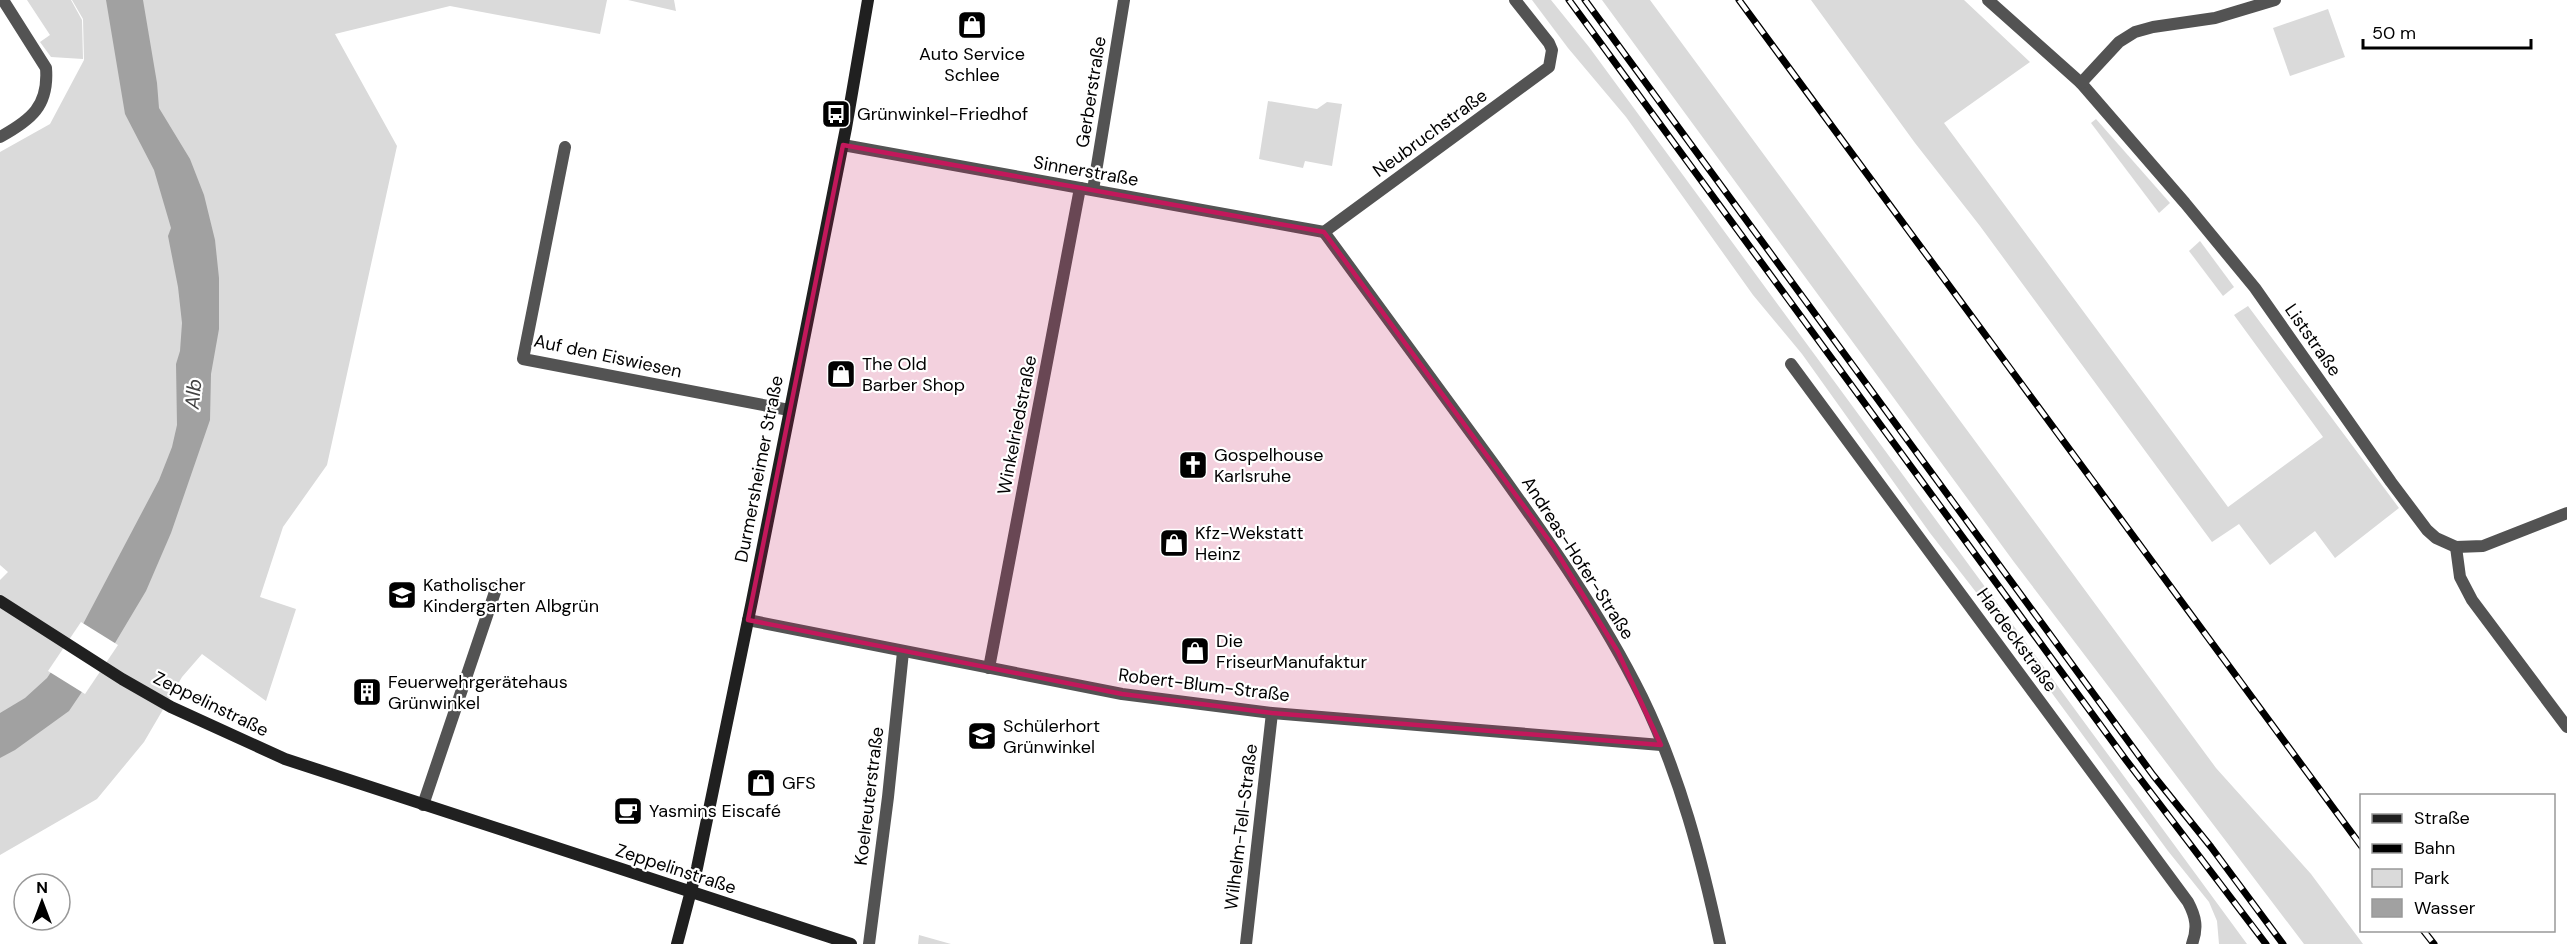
<svg xmlns="http://www.w3.org/2000/svg" width="2567" height="944" font-family="'DM Sans',sans-serif">
<style>
.green{fill:#dadada}
.water{fill:#a1a1a1}
.pier{fill:#fff}
.lines{fill:none;stroke-linecap:round;stroke-linejoin:round}
.street{stroke:#535353;stroke-width:12}
.secondary{stroke:#202020;stroke-width:12}
.rail-casing{stroke:#000;stroke-width:7}
.rail{stroke:#fff;stroke-width:4.5;stroke-dasharray:14;stroke-linecap:butt}
.marked{fill:#c2185b;fill-opacity:0.2;stroke:#c2185b;stroke-width:4.5;stroke-linejoin:round}
.labels{text-anchor:middle;dominant-baseline:central;stroke-width:4.5;stroke-linejoin:round;paint-order:stroke}
.poi-label{font-size:18px;fill:#000;stroke:#fff;text-anchor:start}
.street-label{font-size:18px;fill:#000;stroke:#fff}
.water-label{font-size:20px;font-style:italic;fill:#424242;stroke:#fff}
</style>
<rect width="100%" height="100%" fill="#fff"/>
<!-- green -->
<g class="green">
<path d="M27,0H71L82,20L83,59L51,57L40,42L50,35Z"/>
<path d="M72,0H607L600,34L450,6L335,34L397,146L327,465L283,527L260,597L296,609L266,701L202,654L182,677L144,742L97,799L0,855V580L8,572L0,565V152L50,124L84,60L83,19Z"/>
<path d="M628,0H674L676,11Z"/>
<path d="M1532,0H1551L1589,47L2247,944H2219L2217,921L2209,902L2168,851L2007,632L1930,533L1802,354L1753,295L1626,117L1568,48Z"/>
<path d="M1602,0H1650L2216,768L2311,874L2363,944H2304L2014,562Z"/>
<path d="M1811,0H1964L2030,62L1944,123L2228,507L2323,437L2234,315L2248,306L2399,508L2335,558L2315,531L2270,565L2239,524L2212,542L1980,226L1915,143Z"/>
<path d="M2328,9L2345,57L2290,76L2273,28Z"/>
<path d="M1268,101L1317,109L1327,102L1342,104L1332,166L1305,161L1303,168L1259,159Z"/>
<path d="M2096,119L2170,203L2159,213L2091,123Z"/>
<path d="M2200,241L2234,287L2223,296L2189,251Z"/>
<path d="M919,935L951,944H918Z"/>
</g>
<!-- water -->
<path class="water" d="M106,0H143L157,83L159,108L190,159L204,195L215,240L219,278V329L211,374L210,420L171,533L146,591L115,643L69,711L15,750L0,758V713L25,698L47,678L82,626L159,480L172,447L177,425L176,364L180,351L182,323L178,287L168,236L171,228L154,170L125,114Z"/>
<!-- pier -->
<path class="pier" d="M81,622L118,645L85,694L48,671Z"/>
<g class="lines">
<!-- street -->
<g class="street">
<path d="M1988,0L2081,83L2185,203L2255,288L2391,482L2427,530L2436,538L2456,547L2483,546L2567,513"/>
<path d="M2081,83L2119,42L2135,32L2153,27L2215,18L2275,0"/>
<path d="M0,137C31,120 49,106 46,68L3,0"/>
<path d="M843,145L1324,232"/>
<path d="M565,147L523,359L789,410"/>
<path d="M1093,190L1124,0"/>
<path d="M1324,232C1380,309 1437,386 1493,463C1547,538 1601,614 1642,697C1680,775 1702,860 1720,944"/>
<path d="M1324,232L1549,67L1552,50L1549,43L1515,0"/>
<path d="M1791,364L2188,902C2196,917 2198,928 2192,944"/>
<path d="M2456,547L2460,577L2472,600L2567,727"/>
<path d="M748,620L1122,694L1272,713L1661,745"/>
<path d="M989,668L1080,188"/>
<path d="M423,805L497,586"/>
<path d="M869,944L888,797L903,652"/>
<path d="M1246,944L1272,713"/>
</g>
<!-- secondary -->
<g class="secondary">
<path d="M0,601L122,679L171,707L285,759L851,944"/>
<path d="M677,944L697,868L752,601L846,128L868,0"/>
</g>
<!-- rail casing -->
<g class="rail-casing">
<g id="rail">
<path d="M1569,0L2126,760L2266,944"/>
<path d="M1585,0L2153,775L2211,847L2283,944"/>
<path d="M1739,0L2362,847"/>
<path d="M2423,930L2434,944"/>
</g>
</g>
<!-- rail -->
<use href="#rail" class="rail"/>
</g>
<!-- marked area -->
<path class="marked" d="M843,145L1324,232L1553,546L1618,652L1661,745L1272,713L1122,694L748,620Z"/>
<!-- icons -->
<defs>
<g id="shop-square" transform="scale(1.5)"><rect x="-9" y="-9" width="18" height="18" rx="4" fill="#000" stroke="#fff"/><path d="M-5-2.5h2.3a2.7 3.5 0 0 1 5.4 0H5L5.5 6h-11ZM-1.5-2.5h3a1.5 2.3 0 0 0-3 0Z" fill="#fff"/></g>
<g id="bus-square" transform="scale(1.5)"><rect x="-9" y="-9" width="18" height="18" rx="4" fill="#000" stroke="#fff"/><path d="M-5-6H5V4H4V6H2V4H-2V6H-4V4H-5ZM-3.5-4V0h7V-4ZM-3.5 1.2v1.5H-2V1.2ZM2 1.2v1.5H3.5V1.2Z" fill="#fff"/></g>
<g id="church-square" transform="scale(1.5)"><rect x="-9" y="-9" width="18" height="18" rx="4" fill="#000" stroke="#fff"/><path d="M-1.2-6h2.4v3.5h3.3v2.4h-3.3V6h-2.4V-.1h-3.3v-2.4h3.3Z" fill="#fff"/></g>
<g id="school-square" transform="scale(1.5)"><rect x="-9" y="-9" width="18" height="18" rx="4" fill="#000" stroke="#fff"/><path d="M0-5L7-2L0 1L-7-2ZM-4 1L0 2.5L4 1V4Q0 6-4 4Z" fill="#fff"/></g>
<g id="building-square" transform="scale(1.5)"><rect x="-9" y="-9" width="18" height="18" rx="4" fill="#000" stroke="#fff"/><path d="M-4-6H4V6H1V3H-1V6H-4ZM-2.5-4.3h1.7v1.8h-1.7ZM.8-4.3h1.7v1.8H.8ZM-2.5-1h1.7V.8h-1.7ZM.8-1h1.7V.8H.8Z" fill="#fff"/></g>
<g id="cafe-square" transform="scale(1.5)"><rect x="-9" y="-9" width="18" height="18" rx="4" fill="#000" stroke="#fff"/><path d="M-5.5-4.5H6V0H3Q3 3.5 0 3.5H-2.5Q-5.5 3.5-5.5 0ZM3-3.2v2h1.7v-2ZM-6 4.5H4V6H-6Z" fill="#fff"/></g>
</defs>
<g fill-rule="evenodd">
<use href="#shop-square" x="972" y="25"/>
<use href="#bus-square" x="836" y="114"/>
<use href="#shop-square" x="841" y="374"/>
<use href="#church-square" x="1193" y="465"/>
<use href="#shop-square" x="1174" y="543"/>
<use href="#school-square" x="402" y="595"/>
<use href="#shop-square" x="1195" y="651"/>
<use href="#building-square" x="367" y="692"/>
<use href="#school-square" x="982" y="736"/>
<use href="#shop-square" x="761" y="783"/>
<use href="#cafe-square" x="628" y="811"/>
</g>
<g class="labels">
<!-- poi labels -->
<g class="poi-label">
<text x="972" y="54" text-anchor="middle">Auto Service<tspan x="972" dy="21">Schlee</tspan></text>
<text x="857" y="114">Grünwinkel-Friedhof</text>
<text x="862" y="364">The Old<tspan x="862" dy="21">Barber Shop</tspan></text>
<text x="1214" y="455">Gospelhouse<tspan x="1214" dy="21">Karlsruhe</tspan></text>
<text x="1195" y="533">Kfz-Wekstatt<tspan x="1195" dy="21">Heinz</tspan></text>
<text x="423" y="585">Katholischer<tspan x="423" dy="21">Kindergarten Albgrün</tspan></text>
<text x="1216" y="641">Die<tspan x="1216" dy="21">FriseurManufaktur</tspan></text>
<text x="388" y="682">Feuerwehrgerätehaus<tspan x="388" dy="21">Grünwinkel</tspan></text>
<text x="1003" y="726">Schülerhort<tspan x="1003" dy="21">Grünwinkel</tspan></text>
<text x="782" y="783">GFS</text>
<text x="649" y="811">Yasmins Eiscafé</text>
</g>
<!-- street labels -->
<g class="street-label">
<text transform="translate(1091 92) rotate(-81)">Gerberstraße</text>
<text transform="translate(1430 133) rotate(-36)">Neubruchstraße</text>
<text transform="translate(1086 171) rotate(10)">Sinnerstraße</text>
<text transform="translate(2313 340) rotate(55)">Liststraße</text>
<text transform="translate(608 356) rotate(12)">Auf den Eiswiesen</text>
<text transform="translate(1017 425) rotate(-79)">Winkelriedstraße</text>
<text transform="translate(759 469) rotate(-79)">Durmersheimer Straße</text>
<text transform="translate(1578 558) rotate(57)">Andreas-Hofer-Straße</text>
<text transform="translate(2017 640) rotate(54)">Hardeckstraße</text>
<text transform="translate(1204 685) rotate(7)">Robert-Blum-Straße</text>
<text transform="translate(211 704) rotate(26)">Zeppelinstraße</text>
<text transform="translate(869 796) rotate(-83)">Koelreuterstraße</text>
<text transform="translate(1241 827) rotate(-83)">Wilhelm-Tell-Straße</text>
<text transform="translate(676 869) rotate(18)">Zeppelinstraße</text>
</g>
<!-- water labels -->
<g class="water-label">
<text transform="translate(193 394) rotate(-84)">Alb</text>
</g>
</g>
<!-- legend -->
<rect x="2360" y="794" width="195" height="138" fill="#ffffff" stroke="#999999" stroke-width="1.5"/>
<rect x="2372" y="814" width="30" height="9" fill="#202020" stroke="#999999" stroke-width="1.5"/>
<text x="2414" y="824" font-size="18" fill="#000000">Straße</text>
<rect x="2372" y="844" width="30" height="9" fill="#000000" stroke="#999999" stroke-width="1.5"/>
<text x="2414" y="854" font-size="18" fill="#000000">Bahn</text>
<rect x="2372" y="869" width="30" height="18" fill="#dadada" stroke="#999999" stroke-width="1.5"/>
<text x="2414" y="884" font-size="18" fill="#000000">Park</text>
<rect x="2372" y="899" width="30" height="18" fill="#a1a1a1" stroke="#999999" stroke-width="1.5"/>
<text x="2414" y="914" font-size="18" fill="#000000">Wasser</text>
<!-- north arrow -->
<g transform="translate(42 902)"><circle r="28" fill="#ffffff" stroke="#999999" stroke-width="1.5"/>
<path d="M0-4.5L10 22L0 15L-10 22Z" fill="#000000"/>
<text y="-9" font-size="16" font-weight="bold" text-anchor="middle" fill="#000000">N</text>
</g>
<!-- scale -->
<path d="M2363 39v9h168v-9" fill="none" stroke="#000000" stroke-width="3"/>
<text x="2372" y="39" font-size="18" fill="#000000" stroke="#ffffff" stroke-width="4.5" paint-order="stroke">50 m</text>
</svg>
